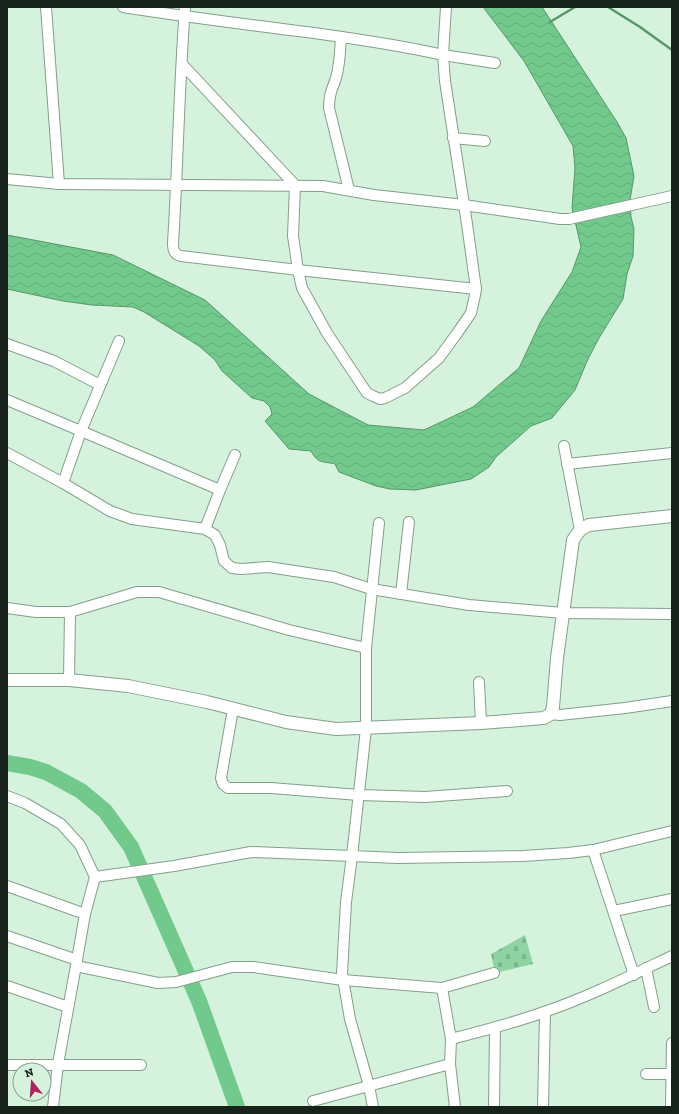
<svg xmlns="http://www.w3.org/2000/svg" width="679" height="1114" font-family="'Zilla Slab',serif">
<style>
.cemetery{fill:url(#cemetery-stones)}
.water{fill:url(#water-waves);stroke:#569869}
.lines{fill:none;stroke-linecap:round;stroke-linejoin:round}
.stream{stroke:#569869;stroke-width:2.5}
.river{stroke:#71ca8b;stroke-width:16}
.minor-casing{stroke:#839f8a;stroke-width:12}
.tertiary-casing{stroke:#839f8a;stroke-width:14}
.minor{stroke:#fff;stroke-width:10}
.tertiary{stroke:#fff;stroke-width:12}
</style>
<defs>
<pattern id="cemetery-stones" width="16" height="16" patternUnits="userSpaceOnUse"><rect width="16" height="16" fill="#90d3a2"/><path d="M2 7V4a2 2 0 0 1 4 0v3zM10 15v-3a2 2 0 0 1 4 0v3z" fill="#7bb58b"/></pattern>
<pattern id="water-waves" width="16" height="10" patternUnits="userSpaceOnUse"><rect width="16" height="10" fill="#71ca8b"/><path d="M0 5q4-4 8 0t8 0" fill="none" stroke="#61ad77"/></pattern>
</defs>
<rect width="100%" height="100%" fill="#d5f3dc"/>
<!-- cemetery -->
<path class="cemetery" d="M525,935L533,964L495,973L491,954Z"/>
<!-- water -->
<path class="water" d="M483,7H542L617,122L626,138L634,176L630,200L631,217L634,229L633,256L627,274L623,299L599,338L588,359L575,390L552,418L531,426L496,457L489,467L471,479L416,490L390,489L376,486L339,472L335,464C322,461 318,464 311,451L289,449L265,421L272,414L270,407L264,401L252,398L222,371L215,360L199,346L144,312L133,307L92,305L63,301L7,289V235L113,255L205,300L309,394L368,425L424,430L473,407L519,368L541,321L572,272L581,247L572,208L575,168L573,146L524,61Z"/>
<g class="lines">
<!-- stream -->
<g class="stream">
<path d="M608,7L640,27L672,50"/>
<path d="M550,22L575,7"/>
</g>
<!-- river -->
<path class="river" d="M7,763L30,767L46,772L81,791L105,811L131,847L199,1001L237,1107"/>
<!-- minor casing -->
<g class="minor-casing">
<g id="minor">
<path d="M46,7L59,184"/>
<path d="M123,7C186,17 250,25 314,33C357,39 400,45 443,55L445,81L467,224L476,289L475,295L471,313L458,332L439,358L405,388L385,398L380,399L373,396L367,393L327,333L302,288L298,270L181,256C174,254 173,250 173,243C178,164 179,86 185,7"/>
<path d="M446,7L443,55L495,63"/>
<path d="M341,37C340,51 340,64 336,78C332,90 329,94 329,108L349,190"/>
<path d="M182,64L295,185L293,236L298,270L476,289"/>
<path d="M453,138L485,141"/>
<path d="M7,179L59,184L323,186L374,195L464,205L560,219H569L672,196"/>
<path d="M7,344L54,361L100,385"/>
<path d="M7,400L81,431L119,341"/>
<path d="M564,446L580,530"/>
<path d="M7,453L63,483L110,511L132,519L205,529L215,535L220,545L224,561L232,568L241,569L268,567L334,577L371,589L469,605L563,613L672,614"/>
<path d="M567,464L672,453"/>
<path d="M63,483L81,431L220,490"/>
<path d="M379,523L366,648V729L352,856L398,858L523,856L568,853L593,850L672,831"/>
<path d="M205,529L220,490L235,455"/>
<path d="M401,594L409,522"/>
<path d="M7,608L36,612H70L137,592H159L289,630L366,648"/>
<path d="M69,680L70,612"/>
<path d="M479,682L481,723"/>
<path d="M233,709L221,778L223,784L228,788H271L359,795L425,797L507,791"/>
<path d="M551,714L560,715L625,708L672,701"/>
<path d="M7,796L25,803L61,824L80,845L95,877L85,914L77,960L58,1064L53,1107"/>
<path d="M593,850L634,975"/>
<path d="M95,877L174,866L251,852L352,856L346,902L342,973L350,1019L369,1086L373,1107"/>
<path d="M7,886L85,914"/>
<path d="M614,911L672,899"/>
<path d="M7,936L77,960"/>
<path d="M76,966L158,983L176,982L232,967H253L343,980L442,988"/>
<path d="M646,968L654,1007"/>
<path d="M494,973L442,988L451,1039C482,1031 514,1023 544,1012C588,997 630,976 672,956"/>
<path d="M7,986L68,1007"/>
<path d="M451,1039L450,1064L455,1107"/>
<path d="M7,1065H141"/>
<path d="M646,1074H672"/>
<path d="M313,1101L450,1064"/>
<path d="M494,1107L495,1028"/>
<path d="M543,1107L545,1012"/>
<path d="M671,1107L672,1043"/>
</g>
</g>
<!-- tertiary casing -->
<g class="tertiary-casing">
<path id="tertiary" d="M7,680H69L128,686L207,702L286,722L336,729L481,723L544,718L551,714L553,707L557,658L573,540L580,530L589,525L672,516"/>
</g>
<!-- minor -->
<use href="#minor" class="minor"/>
<!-- tertiary -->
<use href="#tertiary" class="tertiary"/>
</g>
<!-- border -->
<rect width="679" height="1114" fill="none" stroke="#17221a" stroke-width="16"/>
<!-- north arrow -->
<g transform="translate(32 1082) rotate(343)"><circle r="19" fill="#d5f3dc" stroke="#899f8e"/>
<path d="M0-3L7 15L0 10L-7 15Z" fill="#ae215b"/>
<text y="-6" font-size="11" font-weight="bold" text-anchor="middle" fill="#17221a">N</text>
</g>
</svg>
